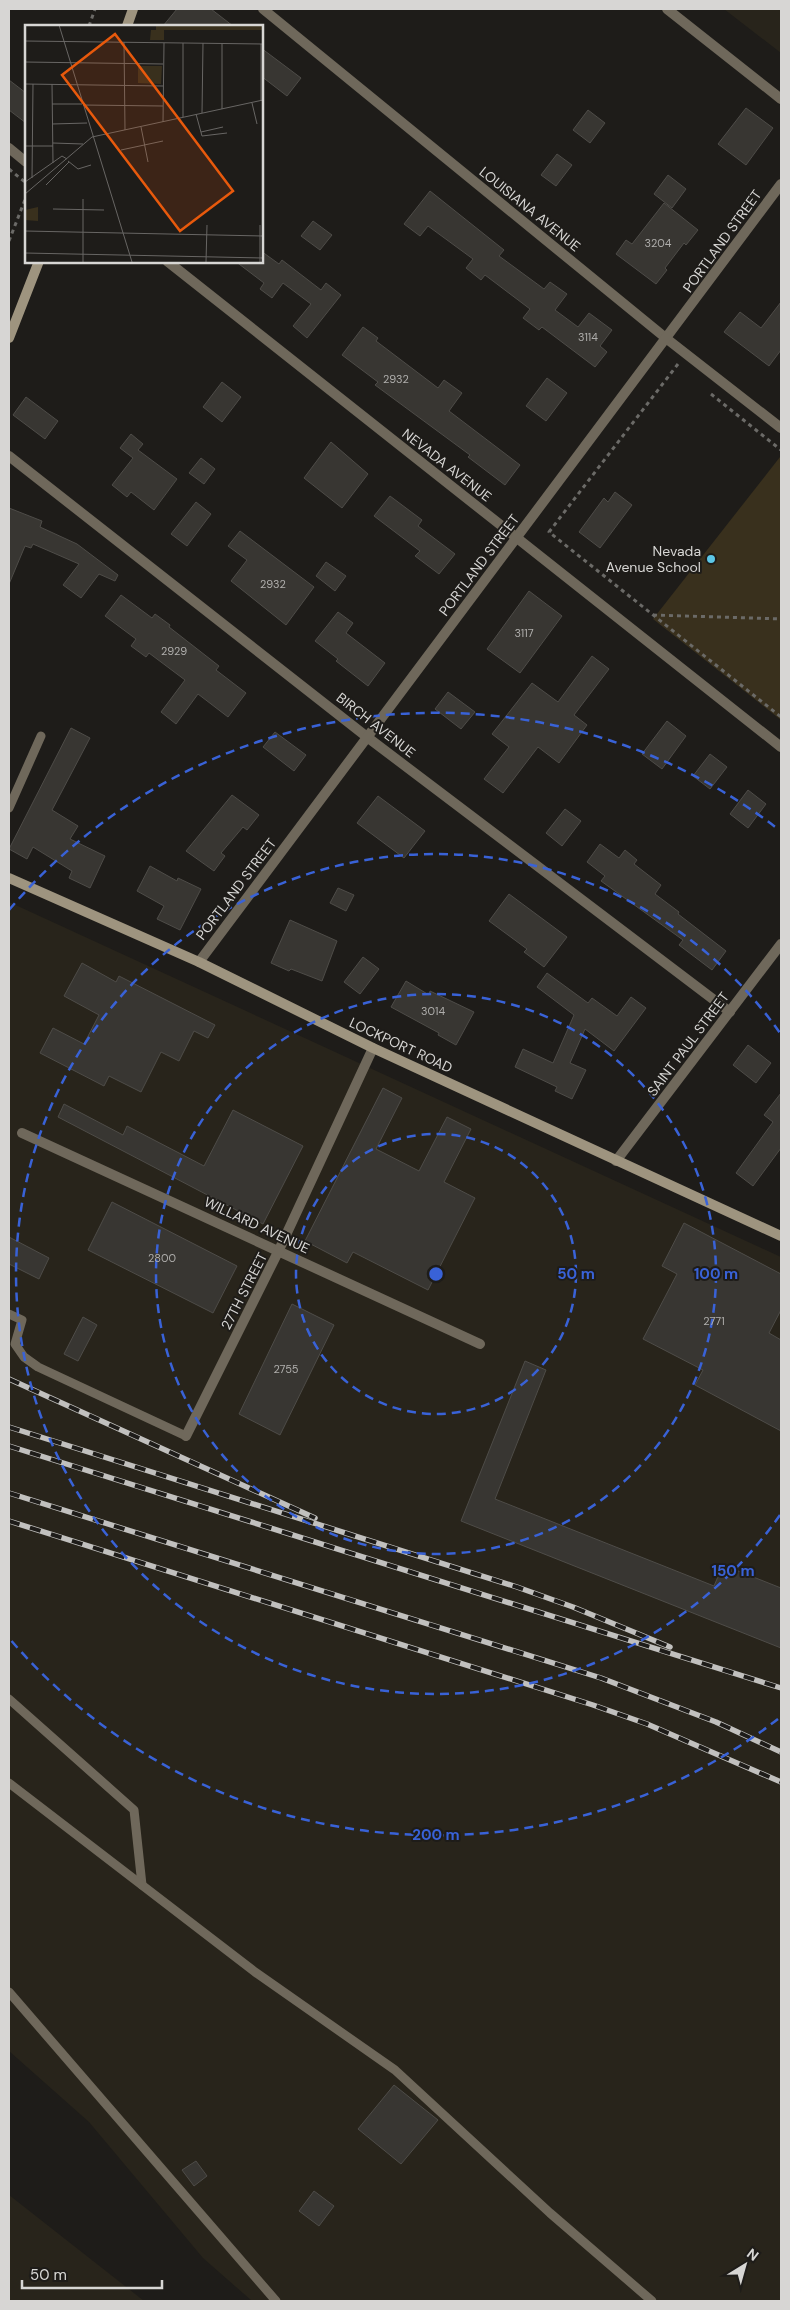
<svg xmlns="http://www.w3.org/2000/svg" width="790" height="2310" font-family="'DM Sans',sans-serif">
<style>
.built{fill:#28241b}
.green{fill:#39301d}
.building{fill:#383632;stroke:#4e4c48}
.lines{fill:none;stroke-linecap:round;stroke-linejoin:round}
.path{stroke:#6b6a67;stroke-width:3;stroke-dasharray:4 4;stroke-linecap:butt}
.lane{stroke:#6f685b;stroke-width:9}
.street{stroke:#6f685b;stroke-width:10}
.secondary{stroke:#9e947f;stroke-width:10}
.rail-casing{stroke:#c1c0be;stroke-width:5.5}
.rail{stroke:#1e1c19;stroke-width:4;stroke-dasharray:11;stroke-linecap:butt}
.ring{fill:none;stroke:#3962d7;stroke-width:2.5;stroke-dasharray:9 6}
.poi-dot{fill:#5cc7e7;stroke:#1e1c19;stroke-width:2}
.labels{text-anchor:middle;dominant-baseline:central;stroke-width:4;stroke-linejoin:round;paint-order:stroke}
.number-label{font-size:11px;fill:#afaeac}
.street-label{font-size:14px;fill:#d7d6d4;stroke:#1e1c19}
.poi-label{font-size:14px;fill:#d7d6d4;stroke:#1e1c19;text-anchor:end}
.inset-road{fill:none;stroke:#686664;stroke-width:1}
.view{fill:#e8590c;fill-opacity:0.15;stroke:#e8590c;stroke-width:2.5}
.inset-edge{fill:none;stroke:#d7d6d4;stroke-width:2.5}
.centre{fill:#3962d7;stroke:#1e1c19;stroke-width:2.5}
.ring-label{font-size:15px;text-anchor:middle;font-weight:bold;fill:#3962d7;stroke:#1e1c19;stroke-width:4;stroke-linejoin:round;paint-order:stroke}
</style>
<rect width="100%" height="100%" fill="#1e1c19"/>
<!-- built -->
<g class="built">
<path d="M724,9H781V53Z"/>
<path d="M9,902L781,1257V2301H252L203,2258L89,2122L9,2051Z"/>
<path d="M9,2195L144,2301H9Z"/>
</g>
<!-- green -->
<path class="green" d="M780,457L781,458V720L653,619Z"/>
<!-- building -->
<g class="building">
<path d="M177,9H211L233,26H163Z"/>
<path d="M261,48L301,78L287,96L261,76Z"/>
<path d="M9,80L26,93V123L9,110Z"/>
<path d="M746,108L773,128L746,165L718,144Z"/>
<path d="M588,110L605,123L590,143L573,130Z"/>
<path d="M557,154L572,165L556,186L541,175Z"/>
<path d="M668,175L686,189L672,208L654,194Z"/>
<path d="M430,191L504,250L499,256L544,289L550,282L567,294L555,310L578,327L589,313L612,330L600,346L607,352L595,367L542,327L539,330L523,318L530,309L485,275L481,280L466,268L473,259L428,226L420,236L404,224Z"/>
<path d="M664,203L698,230L686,245L684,243L665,268L667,270L656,284L616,254L626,240L632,244Z"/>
<path d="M313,221L332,235L320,250L301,236Z"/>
<path d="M261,251L279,264L282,260L321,290L326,283L341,295L307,338L293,326L311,304L283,283L272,298L260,289L264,283L235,261H261Z"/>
<path d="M781,302V350L769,366L724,332L740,312L761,328Z"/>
<path d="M363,327L378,338L376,341L438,388L444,380L462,393L449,411L520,465L505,485L468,457L470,455L375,385L378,382L342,355Z"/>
<path d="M547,378L567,393L546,421L526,406Z"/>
<path d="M222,382L241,397L222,422L203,407Z"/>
<path d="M26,397L58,421L45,439L13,415Z"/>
<path d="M131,434L143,444L138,450L177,479L154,510L131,492L127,497L112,485L133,458L120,448Z"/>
<path d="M331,442L368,474L342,508L304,478Z"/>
<path d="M201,458L215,469L204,484L189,473Z"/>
<path d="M615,492L632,505L600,548L579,532L604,498L608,502Z"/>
<path d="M390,496L422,520L418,526L455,554L439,574L415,556L420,551L374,516Z"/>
<path d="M196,502L211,514L187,546L171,534Z"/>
<path d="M9,508L42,521L40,527L77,544L118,575L115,581L99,574L81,598L63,585L79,564L33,544L31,548L25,546L9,584Z"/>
<path d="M240,531L314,587L286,625L231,581L247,560L228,546Z"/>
<path d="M326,562L346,576L335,591L316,576Z"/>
<path d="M529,591L562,616L520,673L487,649Z"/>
<path d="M121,595L152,618L155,614L170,625L169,627L219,666L216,670L246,693L228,717L198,694L176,724L161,712L185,680L149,653L146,657L131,646L136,639L105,616Z"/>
<path d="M338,612L353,623L346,633L385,663L368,686L336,661L338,659L315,641Z"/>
<path d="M592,656L609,669L574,715L587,725L559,763L538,747L503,793L484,779L509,747L492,734L532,683L558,702Z"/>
<path d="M448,692L475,712L461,729L435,709Z"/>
<path d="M667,721L686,736L662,769L642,754Z"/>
<path d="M71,728L90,738L52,810L78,826L70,839L105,856L90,888L69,878L72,871L33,847L27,859L9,849Z"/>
<path d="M275,732L306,755L294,771L263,747Z"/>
<path d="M710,754L727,767L710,789L693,776Z"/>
<path d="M748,790L766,804L748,828L730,814Z"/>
<path d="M232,795L259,815L247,830L243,827L221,853L225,856L214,871L186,851Z"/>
<path d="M378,796L425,831L404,858L357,823Z"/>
<path d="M565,809L581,821L562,846L546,833Z"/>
<path d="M600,844L619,858L625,850L637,860L634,864L661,885L655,894L679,912L678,914L726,951L712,970L679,945L683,940L601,881L605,876L587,862Z"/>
<path d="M150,866L177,881L178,878L201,889L180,930L157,919L164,906L137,891Z"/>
<path d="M338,888L354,895L346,911L330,903Z"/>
<path d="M509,894L567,937L544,967L524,952L527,949L489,921Z"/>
<path d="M290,920L337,941L322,981L291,969L289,971L271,963Z"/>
<path d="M363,957L379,969L360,994L344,982Z"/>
<path d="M82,963L116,982L119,976L215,1025L208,1038L194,1031L179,1061L161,1052L141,1092L109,1076L104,1086L40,1053L53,1028L84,1044L99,1015L64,996Z"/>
<path d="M547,973L588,1003L592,998L617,1016L631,997L646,1008L614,1051L585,1029L570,1063L586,1070L572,1099L555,1091L557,1087L515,1067L523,1049L553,1063L574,1015L537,987Z"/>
<path d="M406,981L429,995L430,991L474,1012L456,1045L438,1035L439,1033L391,1007Z"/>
<path d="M748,1045L771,1063L756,1083L733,1065Z"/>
<path d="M383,1088L402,1098L376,1149L419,1171L447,1117L471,1129L444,1182L475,1198L428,1290L353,1252L347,1263L305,1241Z"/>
<path d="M781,1093V1148L753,1186L736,1173L773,1122L764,1115Z"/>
<path d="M64,1104L123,1135L127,1126L204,1166L233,1110L303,1146L263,1224L58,1117Z"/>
<path d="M112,1202L237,1266L213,1313L88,1250Z"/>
<path d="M684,1223L781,1274V1310L769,1333L781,1340V1431L695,1385L703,1370L643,1339L677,1274L662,1266Z"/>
<path d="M9,1237L49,1258L39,1279L9,1264Z"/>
<path d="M292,1304L334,1325L280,1435L239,1414Z"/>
<path d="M83,1317L97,1325L78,1361L64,1354Z"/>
<path d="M525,1361L546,1370L495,1499L714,1586L723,1565L781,1588V1648L461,1521Z"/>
<path d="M394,2085L438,2120L401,2164L358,2129Z"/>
<path d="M196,2161L207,2176L194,2186L182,2170Z"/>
<path d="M314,2191L334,2206L319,2226L299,2211Z"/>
</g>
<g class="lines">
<!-- path -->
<g class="path">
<path d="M89,26L95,9"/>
<path d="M9,169L26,183"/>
<path d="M9,241L26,197"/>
<path d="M678,364L549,532L781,717"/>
<path d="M711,394L781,450"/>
<path d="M653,615L781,619"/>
</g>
<!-- lane -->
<g class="lane">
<path d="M9,808L41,736"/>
<path d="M9,1314L22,1320L15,1344L24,1357L38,1367L186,1436"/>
<path d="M9,1699L134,1810L142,1885"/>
<path d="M9,1783L255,1972L395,2070L550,2213L652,2301"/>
<path d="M9,1992L276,2301"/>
</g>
<!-- street -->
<g class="street">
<path d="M263,9L667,339L781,428"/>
<path d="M667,9L781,99"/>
<path d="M9,148L26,162"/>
<path d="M167,261L781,747"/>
<path d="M9,456L367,737L730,1012"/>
<path d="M199,962L781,184"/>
<path d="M22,1133L480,1344"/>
<path d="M616,1161L781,944"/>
<path d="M186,1436L279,1250L373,1048"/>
</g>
<!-- secondary -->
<g class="secondary">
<path d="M127,26L133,9"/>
<path d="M9,338L39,261"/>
<path d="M9,878L199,962L373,1048L781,1236"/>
</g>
<!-- rail casing -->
<g class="rail-casing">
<g id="rail">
<path d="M9,1379L315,1518"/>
<path d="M9,1427L517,1587L573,1607L670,1647"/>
<path d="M9,1446L781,1688"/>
<path d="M9,1493L601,1678L716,1722L781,1752"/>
<path d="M9,1521L593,1705L647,1724L781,1782"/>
</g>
</g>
<!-- rail -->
<use href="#rail" class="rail"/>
</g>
<!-- distance rings -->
<g class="ring">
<circle cx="436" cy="1274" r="140"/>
<circle cx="436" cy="1274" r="280"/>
<path d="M780 1515A420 420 0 1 1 780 1033"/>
<path d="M778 1719A561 561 0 0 1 9 1638M9 910A561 561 0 0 1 778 829"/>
</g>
<!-- markers -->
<circle class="poi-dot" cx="711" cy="559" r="5"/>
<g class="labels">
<!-- number labels -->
<g class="number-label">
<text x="658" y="243">3204</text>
<text x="588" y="337">3114</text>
<text x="396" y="379">2932</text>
<text x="273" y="584">2932</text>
<text x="524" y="633">3117</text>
<text x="174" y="651">2929</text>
<text x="433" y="1011">3014</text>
<text x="162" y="1258">2800</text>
<text x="714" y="1321">2771</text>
<text x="286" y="1369">2755</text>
</g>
<!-- street labels -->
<g class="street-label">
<text transform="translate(530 209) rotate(39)">LOUISIANA AVENUE</text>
<text transform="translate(722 241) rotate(-54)">PORTLAND STREET</text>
<text transform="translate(447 465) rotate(38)">NEVADA AVENUE</text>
<text transform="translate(479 565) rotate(-53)">PORTLAND STREET</text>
<text transform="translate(376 725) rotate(38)">BIRCH AVENUE</text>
<text transform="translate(236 889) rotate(-53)">PORTLAND STREET</text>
<text transform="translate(688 1044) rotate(-53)">SAINT PAUL STREET</text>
<text transform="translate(401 1045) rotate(25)">LOCKPORT ROAD</text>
<text transform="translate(257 1225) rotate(25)">WILLARD AVENUE</text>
<text transform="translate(244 1291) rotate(-63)">27TH STREET</text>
</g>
<!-- poi labels -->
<g class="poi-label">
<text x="701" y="551">Nevada<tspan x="701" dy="16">Avenue School</tspan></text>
</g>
</g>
<!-- overview -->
<g transform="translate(25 25)">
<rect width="238" height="238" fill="#1e1c19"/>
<path d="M131,0H237L238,5H139V15H125L126,5H131ZM113,41H137L136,59L113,58ZM13,182V196L0,195V185Z" fill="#39301d"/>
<path class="inset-road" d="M34,0L107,237M0,16L238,19M99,17L100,105M0,37L138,39M0,59L138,61M27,59L28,138M236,76V19M227,78L232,99M27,79H57M58,80L138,81M197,84V18M177,88L178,18M171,89L177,111L202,108M158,92V18M138,97L139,18M27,99L62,98M116,102L123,137M176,107L198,102M28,118L58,119M0,121H28M96,125L138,116M43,136L53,144L66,140M7,153L8,59M0,157L37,131L42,134M21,160L44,137M0,169L67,112L238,75M28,184L79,185M0,206L238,211M0,228L238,233M58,237V174M181,237L182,200M235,237V200"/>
<path class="view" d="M90,9L208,166L155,206L37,50Z"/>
<rect width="238" height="238" class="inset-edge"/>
</g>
<circle cx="436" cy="1274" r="8" class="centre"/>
<g class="ring-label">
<text x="576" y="1279">50 m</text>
<text x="716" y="1279">100 m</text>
<text x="733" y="1576">150 m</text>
<text x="436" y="1840">200 m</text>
</g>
<!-- border -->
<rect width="790" height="2310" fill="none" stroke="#d7d6d4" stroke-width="20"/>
<!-- north arrow -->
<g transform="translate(745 2265) rotate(37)" stroke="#1e1c19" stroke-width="4" paint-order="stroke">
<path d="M0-4L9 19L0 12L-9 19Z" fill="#d7d6d4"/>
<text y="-8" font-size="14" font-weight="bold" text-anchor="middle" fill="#d7d6d4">N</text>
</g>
<!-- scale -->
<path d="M22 2280v8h140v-8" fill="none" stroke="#d7d6d4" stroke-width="2.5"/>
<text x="30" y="2280" font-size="15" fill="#d7d6d4" stroke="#1e1c19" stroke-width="4" paint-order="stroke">50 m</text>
</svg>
